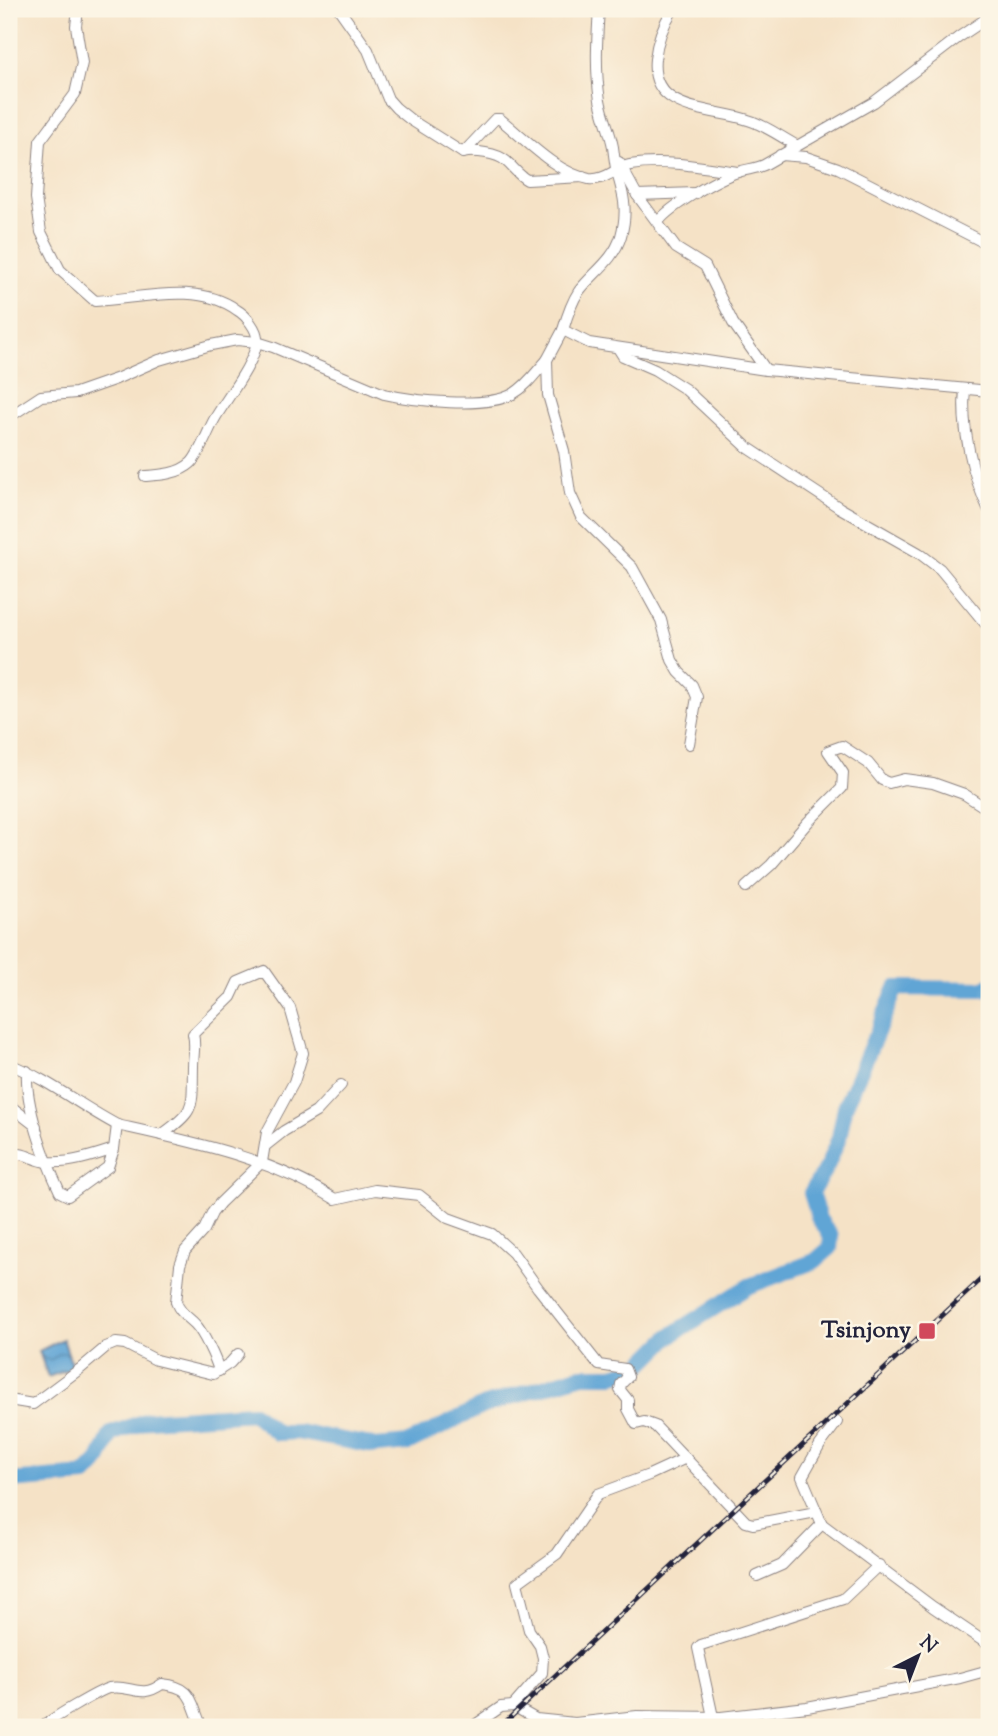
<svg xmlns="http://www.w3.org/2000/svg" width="998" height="1736" font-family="'Sorts Mill Goudy',serif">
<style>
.water{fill:url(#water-waves);stroke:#416488;stroke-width:2}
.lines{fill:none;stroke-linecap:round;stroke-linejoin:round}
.river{stroke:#60a5d5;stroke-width:16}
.minor-casing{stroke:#8c8280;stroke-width:12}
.minor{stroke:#fff;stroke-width:10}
.rail-casing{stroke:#22223b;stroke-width:5}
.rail{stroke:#fcf5e5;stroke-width:2.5;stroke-dasharray:8;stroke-linecap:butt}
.poi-dot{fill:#d1495b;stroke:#fcf5e5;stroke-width:2.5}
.labels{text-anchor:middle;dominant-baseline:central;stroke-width:5;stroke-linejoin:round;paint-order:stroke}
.poi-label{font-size:24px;font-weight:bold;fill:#22223b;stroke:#fcf5e5;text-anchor:end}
</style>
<defs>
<pattern id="water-waves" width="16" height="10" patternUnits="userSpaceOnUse" patternTransform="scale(1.75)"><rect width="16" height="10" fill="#60a5d5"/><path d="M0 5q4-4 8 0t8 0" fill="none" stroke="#4f86ae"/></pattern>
</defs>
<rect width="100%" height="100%" fill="#fcf5e5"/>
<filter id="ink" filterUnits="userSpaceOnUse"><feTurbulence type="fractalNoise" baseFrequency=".0143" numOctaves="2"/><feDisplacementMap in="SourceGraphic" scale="14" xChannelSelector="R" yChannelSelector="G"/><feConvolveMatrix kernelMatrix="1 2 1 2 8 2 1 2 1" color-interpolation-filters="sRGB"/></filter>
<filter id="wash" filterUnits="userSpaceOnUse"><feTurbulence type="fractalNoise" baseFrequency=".00686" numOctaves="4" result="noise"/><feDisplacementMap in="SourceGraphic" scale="28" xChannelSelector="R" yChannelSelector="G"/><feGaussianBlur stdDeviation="1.57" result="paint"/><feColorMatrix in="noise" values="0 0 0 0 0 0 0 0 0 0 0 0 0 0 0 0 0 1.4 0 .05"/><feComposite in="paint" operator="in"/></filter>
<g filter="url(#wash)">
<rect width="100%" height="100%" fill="#f5e2c6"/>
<!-- water -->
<path class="water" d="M63,1339L73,1368L48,1377L39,1351Z"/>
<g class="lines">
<!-- river -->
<path class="river" d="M9,1481L85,1475L99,1460L111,1434L148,1420L253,1413L277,1433L297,1432L376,1446L409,1443L483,1406L582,1375H613L638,1368L670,1336L749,1286L815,1261L830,1248L831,1236L819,1219L811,1193L828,1164L839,1138L845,1107L896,988L986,989L989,986"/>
</g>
</g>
<g filter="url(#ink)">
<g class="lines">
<!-- minor casing -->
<g class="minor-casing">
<g id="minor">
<path d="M78,9L76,26L82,63L75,94L40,141L36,198L41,232L60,270L95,301C140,299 197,281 237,310C246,315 258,330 257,340C255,364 225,400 214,420C208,431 199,455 191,463C179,474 160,475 145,476"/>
<path d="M339,9L368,50L388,99L396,108L411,120L463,153C474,150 497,153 506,161C514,168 518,175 527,180L583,177"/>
<path d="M599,9C597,38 595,70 600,100C603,116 610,131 613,147C614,155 615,164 617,173C624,196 628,211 621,236C614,260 594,272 579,291C571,303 567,316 563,330L589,343L766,370L989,391"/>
<path d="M673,9C663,25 657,41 655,59C649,113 714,108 748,120C765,125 781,137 796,145"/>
<path d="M463,153L495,119H500C525,139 556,173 589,179C605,181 615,168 630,165C664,159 703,167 737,172"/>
<path d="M780,155L806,157L838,168L989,245"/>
<path d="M619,162L637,195L676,248L705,266L733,323L766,370"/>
<path d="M637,195L696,193"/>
<path d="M658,222C670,206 718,178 738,172C747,169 755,169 764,165L874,102L959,37L989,17"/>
<path d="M563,330L547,360L548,395L564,451L570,493L581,517L632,567L661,620L672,660L679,672L692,685L697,697L689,744"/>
<path d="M618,348L623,356L655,370L685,389L747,447L840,508L919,553L940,569L989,628"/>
<path d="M965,389C961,426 972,476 989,510"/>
<path d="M9,417L41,396L76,393L116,379L159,360L211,345L237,340L257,342L273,347L384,394C414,401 486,409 513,394C527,386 537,371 547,360"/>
<path d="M746,887L771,865L808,822L842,788L843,773L828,751L842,746L868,763L882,780L889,783L904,779L933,783L964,794L989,810"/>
<path d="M9,1064C47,1079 81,1106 117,1125L114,1149L108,1167L68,1196L60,1192C45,1160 25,1106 27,1071"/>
<path d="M9,1105L36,1126"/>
<path d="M117,1125C193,1142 268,1157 335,1199L375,1190L419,1195L448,1218L492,1234L513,1253L538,1288L599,1365L625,1369L628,1377L621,1384L620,1390L628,1400V1409L636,1424L644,1422L655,1426L746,1522L753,1524L816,1512"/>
<path d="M161,1135C197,1110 192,1107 193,1066C193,1055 196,1046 193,1034L231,997L238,982L264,971L290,1008L303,1053L294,1082L267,1132L262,1162L220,1203L212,1213L204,1230L185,1251L180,1265L176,1302C180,1313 187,1316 195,1324C203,1332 216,1359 219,1371"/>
<path d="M265,1146L284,1131L316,1112L341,1085"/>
<path d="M9,1155C23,1150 33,1161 47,1162C69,1164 93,1156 114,1149"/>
<path d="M9,1400L33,1404L80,1369L106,1347L116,1343L125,1344L156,1360L213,1374L230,1363L238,1354"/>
<path d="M837,1422L820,1445L802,1477L822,1524L933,1607L989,1645"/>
<path d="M757,1576L782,1565L822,1524"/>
<path d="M513,1706L542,1673L543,1658L540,1646L529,1630L517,1583L557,1554L598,1494L649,1475L686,1458"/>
<path d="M713,1717L698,1648L701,1645L843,1599L879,1565"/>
<path d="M43,1727C48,1720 101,1690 109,1688C131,1684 140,1700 162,1684C194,1687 190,1701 202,1727"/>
<path d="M472,1727L501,1707L513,1706L536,1719L575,1723L637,1716L721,1717L807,1707L960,1678L989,1670"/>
</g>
</g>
<!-- minor -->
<use href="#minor" class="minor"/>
<!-- rail casing -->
<g class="rail-casing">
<path id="rail" d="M500,1727L989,1272"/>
</g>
<!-- rail -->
<use href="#rail" class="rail"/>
</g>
</g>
<!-- markers -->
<rect class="poi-dot" x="918" y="1322" width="18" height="18" rx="3.5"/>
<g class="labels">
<!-- poi labels -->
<g class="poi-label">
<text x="911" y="1331">Tsinjony</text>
</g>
</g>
<!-- margin -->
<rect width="998" height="1736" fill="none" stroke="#fcf5e5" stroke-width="35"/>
<!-- north arrow -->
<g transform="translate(918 1656) rotate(42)" stroke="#fcf5e5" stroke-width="5" paint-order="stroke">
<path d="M0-5L12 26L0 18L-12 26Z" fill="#22223b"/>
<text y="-10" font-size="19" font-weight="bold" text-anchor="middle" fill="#22223b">N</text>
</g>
</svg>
